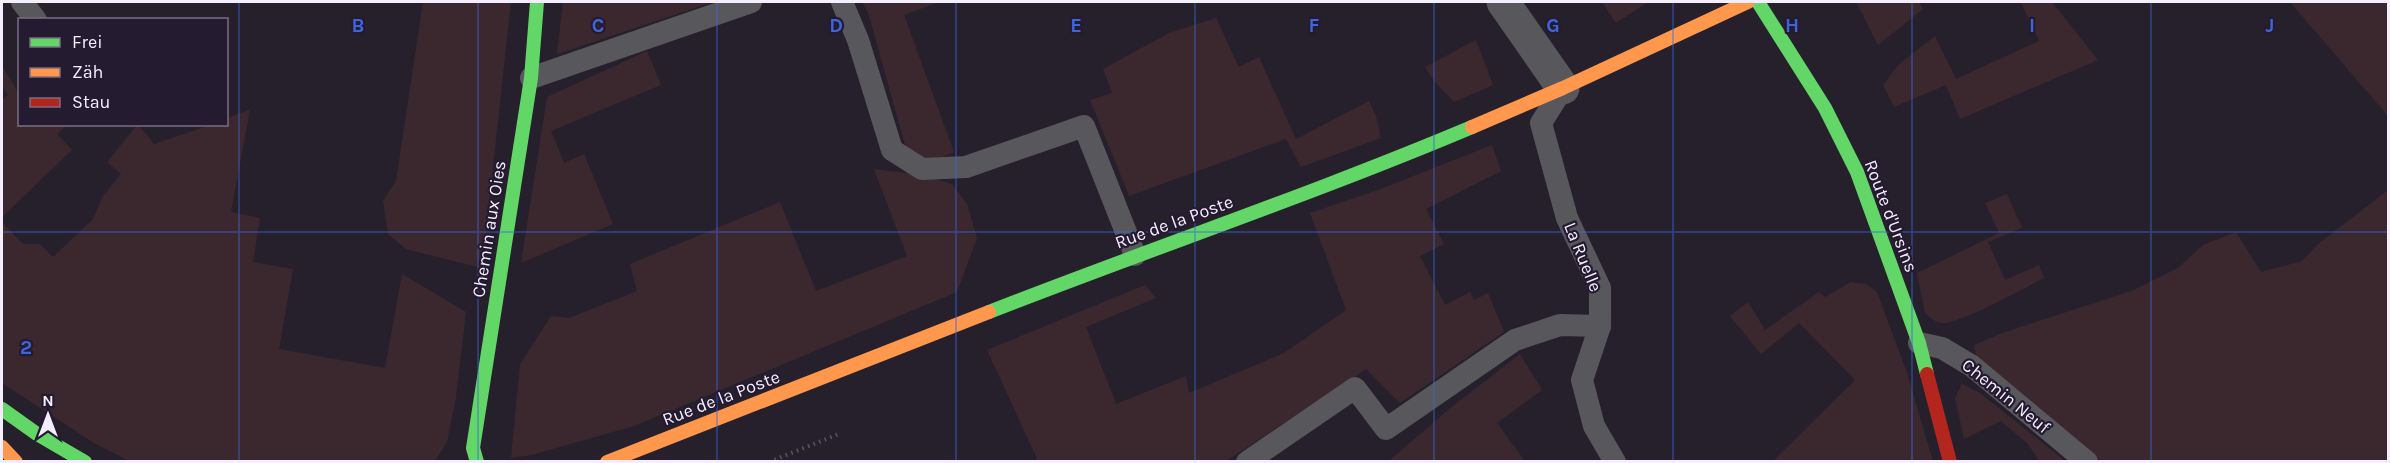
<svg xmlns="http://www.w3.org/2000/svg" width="2390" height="463" font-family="Karla,sans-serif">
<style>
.green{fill:#3b282e}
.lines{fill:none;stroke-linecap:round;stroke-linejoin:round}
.path{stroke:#58575c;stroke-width:4;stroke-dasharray:1.5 4.5;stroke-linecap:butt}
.lane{stroke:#57575c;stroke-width:22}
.street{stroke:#57575c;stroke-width:33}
.fast{stroke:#63d668;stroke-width:14}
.slow{stroke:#ff974d;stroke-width:14}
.jam{stroke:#b3261e;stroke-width:14}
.grid{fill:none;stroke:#3d66de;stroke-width:1.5;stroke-opacity:0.55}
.labels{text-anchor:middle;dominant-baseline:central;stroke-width:4.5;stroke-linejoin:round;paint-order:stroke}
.street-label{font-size:18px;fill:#f4eefe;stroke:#251b31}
.grid-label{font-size:20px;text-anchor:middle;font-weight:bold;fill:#3d66de;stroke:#251b31;stroke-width:4.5;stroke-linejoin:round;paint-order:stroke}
</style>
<rect width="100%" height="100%" fill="#26202c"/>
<!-- green -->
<g class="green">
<path d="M423,2H511L482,268L406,249L388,234L383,201L396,181Z"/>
<path d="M563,2H713L557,54Z"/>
<path d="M862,2H939L904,15L954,152L925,164L905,145L868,12Z"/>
<path d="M1602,2H1648L1616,23Z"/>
<path d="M1856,2H1919L1923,9L1878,45Z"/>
<path d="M2021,2H2052L2098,60L1960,119L1946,85L1894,107L1883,85L1898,65L1935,36L1956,79L2039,41Z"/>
<path d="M2290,2H2388V116Z"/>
<path d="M1216,18L1239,67L1259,57L1296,139L1369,101L1376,116L1381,138L1301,167L1286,139L1129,196L1090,100L1112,93L1103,69L1169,33Z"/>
<path d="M1476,40L1493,85L1454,102L1434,81L1425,67Z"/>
<path d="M647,51L661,85L551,131L564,163L584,154L613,224L521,263L547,97Z"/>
<path d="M4,69L19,94L20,124L67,125L57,134L72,150L2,217V100L8,95L2,86V71Z"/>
<path d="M250,110L231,212L260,218L253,262L293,269L279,349L385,368L402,274L466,312L456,397L447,442L435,461H129L94,443L2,383V222L23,244H40L53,257L93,219L103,196L121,174L107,162L137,125H139L154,144L210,125L226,124L227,118Z"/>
<path d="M1492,145L1501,171L1426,209L1444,244L1420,256L1445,305L1470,292L1474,300L1488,293L1504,332L1400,403L1366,369L1226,461H1038L987,350L1145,285L1156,298L1086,327L1116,404L1186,376L1189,393L1284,353L1346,310L1310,213L1378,190Z"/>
<path d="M874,169L921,175L952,184L967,204L977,238L957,292L634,426L531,455L511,458L520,364L551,316L569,318L637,291L630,264L780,202L816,291L907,256Z"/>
<path d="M2388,190V461H2102L1977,360L1974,345L2002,333L2134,290L2178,268L2203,245L2236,232L2261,272L2302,261L2318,244Z"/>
<path d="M2007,194L2022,228L1988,242L2005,280L2039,265L2044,278C2026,287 1956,326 1941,323C1935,322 1929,317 1925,313L1917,273L1999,233L1985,203Z"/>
<path d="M1851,282L1866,284L1877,292L1907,373L1933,461H1773L1855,380L1799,323L1761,354L1730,316L1748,302L1765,330L1819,292L1825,297Z"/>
<path d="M1520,354L1542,390L1497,423L1525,461H1389L1449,409Z"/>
<path d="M1962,384L1980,393L2065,461H2039L2028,444L2001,421L1964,439L1955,398Z"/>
</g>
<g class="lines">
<!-- path -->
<path class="path" d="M769,462L841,433"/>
<!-- lane -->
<g class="lane">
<path d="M22,2L36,20"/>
<path d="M842,2L858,40L892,150L922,169L966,167L1084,126L1135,255"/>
<path d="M531,78L751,2"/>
<path d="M1563,88L1541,123L1567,218L1600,288V326L1582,380L1594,426L1615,462"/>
<path d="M1919,343L1942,348L1972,366L2087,462"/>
<path d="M1247,462L1355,388L1386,429L1515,340L1560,325L1600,326"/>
</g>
<!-- street -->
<path class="street" d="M1503,2L1563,88"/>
<!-- fast -->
<g class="fast">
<path d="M1758,2L1825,108L1857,172L1919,343L1927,374"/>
<path d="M989,312C1150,249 1313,194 1472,127"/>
<path d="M2,409L37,434L85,462"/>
<path d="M477,462L473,448L531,78L537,2"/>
</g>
<!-- slow -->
<g class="slow">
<path d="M1472,127L1563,88L1748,2"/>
<path d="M2,447L16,462"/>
<path d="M607,462L989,312"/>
</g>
<!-- jam -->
<path class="jam" d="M1927,374L1950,462"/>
</g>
<!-- grid -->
<path class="grid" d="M239,2V462M478,2V462M717,2V462M956,2V462M1195,2V462M1434,2V462M1673,2V462M1912,2V462M2151,2V462M2,232H2388"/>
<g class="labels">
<!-- street labels -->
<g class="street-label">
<text transform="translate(1891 216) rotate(69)">Route d'Ursins</text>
<text transform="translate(1174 222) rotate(-20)">Rue de la Poste</text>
<text transform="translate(489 229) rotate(-81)">Chemin aux Oies</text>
<text transform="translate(1583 257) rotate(68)">La Ruelle</text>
<text transform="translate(2006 396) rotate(39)">Chemin Neuf</text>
<text transform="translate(721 398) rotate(-21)">Rue de la Poste</text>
</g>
</g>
<g class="grid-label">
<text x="358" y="32">B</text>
<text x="598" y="32">C</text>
<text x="836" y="32">D</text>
<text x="1076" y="32">E</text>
<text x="1314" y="32">F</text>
<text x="1553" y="32">G</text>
<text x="1792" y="32">H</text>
<text x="2032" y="32">I</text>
<text x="2270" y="32">J</text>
<text x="26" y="354">2</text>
</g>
<!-- border -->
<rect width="2390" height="463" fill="none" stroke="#f4eefe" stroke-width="6"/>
<!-- legend -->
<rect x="18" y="18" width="210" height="108" fill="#251b31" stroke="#786f83" stroke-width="1.5"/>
<rect x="30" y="38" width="30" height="9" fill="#63d668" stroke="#786f83" stroke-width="1.5"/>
<text x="72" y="48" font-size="18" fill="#f4eefe">Frei</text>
<rect x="30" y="68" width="30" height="9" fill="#ff974d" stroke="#786f83" stroke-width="1.5"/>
<text x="72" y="78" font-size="18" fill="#f4eefe">Zäh</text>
<rect x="30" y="98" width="30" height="9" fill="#b3261e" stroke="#786f83" stroke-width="1.5"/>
<text x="72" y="108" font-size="18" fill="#f4eefe">Stau</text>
<!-- north arrow -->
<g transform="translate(48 415)" stroke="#251b31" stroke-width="4.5" paint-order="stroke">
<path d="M0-4.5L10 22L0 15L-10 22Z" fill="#f4eefe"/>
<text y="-9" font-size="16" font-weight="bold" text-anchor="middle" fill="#f4eefe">N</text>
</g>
</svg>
